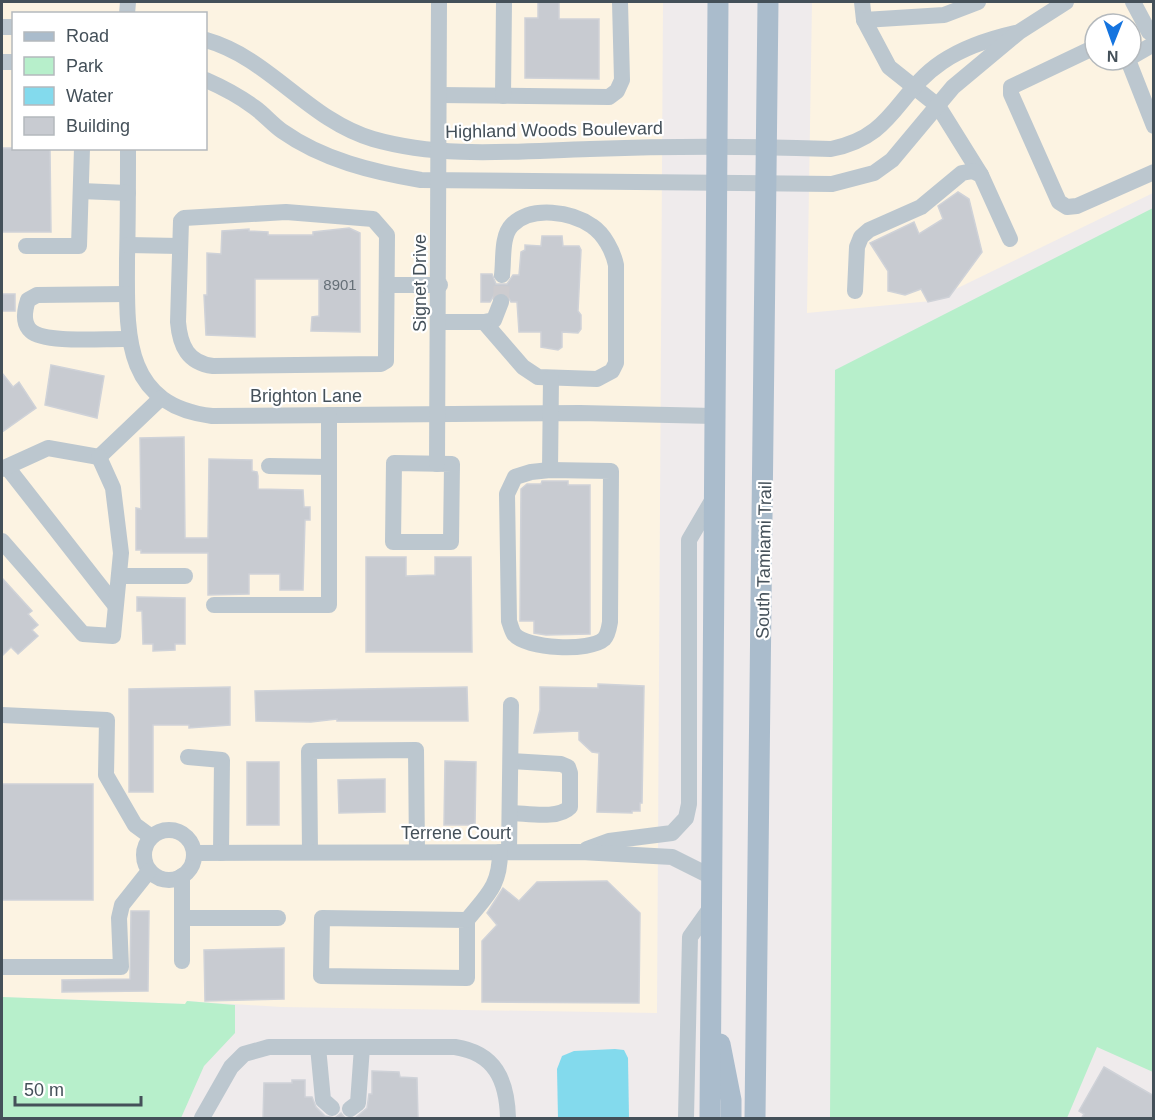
<svg xmlns="http://www.w3.org/2000/svg" width="1155" height="1120" font-family="Arial,sans-serif">
<style>
.commercial{fill:#fcf3e2;fill-rule:evenodd}
.green{fill:#b7efcb}
.water{fill:#83daed}
.building{fill:#c8cbd1;stroke:#cfd2d8;stroke-width:1.5}
.lines{fill:none;stroke-linecap:round;stroke-linejoin:round}
.minor-tunnel{stroke:#cdcccf;stroke-width:16;stroke-dasharray:16 8;stroke-linecap:butt}
.minor{stroke:#bcc7cf;stroke-width:16}
.major{stroke:#aabccc;stroke-width:21}
.labels{text-anchor:middle;dominant-baseline:central;stroke-width:4.5;stroke-linejoin:round;paint-order:stroke}
.number-label{font-size:15px;fill:#656f77}
.street-label{font-size:18px;fill:#445059;stroke:#fff}
</style>
<rect width="100%" height="100%" fill="#efebec"/>
<!-- commercial -->
<g class="commercial">
<path d="M2,2H663L657,1013L281,1007L187,1001L186,1004L2,997ZM14,14H206V148H14Z"/>
<path d="M812,2H1153V193L931,301L807,313ZM1095,24H1131V60H1095Z"/>
</g>
<!-- green -->
<g class="green">
<path d="M1153,208V1072L1097,1047L1067,1118H830L835,370Z"/>
<path d="M2,997L185,1004L187,1001L235,1005V1033L204,1066L181,1118H2Z"/>
</g>
<!-- water -->
<path class="water" d="M615,1049L624,1050L628,1058L629,1118H558L557,1069L562,1056L574,1051Z"/>
<!-- building -->
<g class="building">
<path d="M538,2H559V19H599V79L525,78V18H538Z"/>
<path d="M2,148H50L51,232H2Z"/>
<path d="M958,192L969,199L982,252L949,297L928,302L921,289L905,295L888,291V271L870,243L914,222L919,234L943,219L938,206Z"/>
<path d="M349,228L360,233V332L311,331L312,317L319,316V279H255V337L206,335L204,295H207V253L221,254L222,231L249,229V231L268,232V235H313V232Z"/>
<path d="M542,236H562L563,246H579L581,250L578,311L581,315V329L578,333L562,332V347L558,350L541,347V332H519L517,302H511L505,292L495,294L490,302H481V274H492L496,284H507L513,275H519L521,252L525,250V245L541,246Z"/>
<rect x="2" y="294" width="13" height="17"/>
<path d="M51,365L104,376L97,418L45,405Z"/>
<path d="M2,373L13,387L19,382L36,408L2,432Z"/>
<path d="M184,437L185,538H208L209,459L252,460V471L257,472L258,476V489L303,490L304,507H310V520H305L303,590H280V574H249V594L208,595V553H141V550H136V508L141,509L140,438Z"/>
<path d="M542,481H568V485H590V634L546,635L534,633V621H520L521,489L527,484H541Z"/>
<path d="M366,557H406V576L435,575V557H471L472,652H366Z"/>
<path d="M2,578L32,611L28,614L38,625L32,630L38,636L18,654L11,647L2,656Z"/>
<path d="M137,597L185,598V644H175V650L153,651V644H143L142,611H137Z"/>
<path d="M598,684L644,686L642,803H640V811H632V813L597,812L599,753L592,752L579,740V731L534,733L540,710V687L598,688Z"/>
<path d="M230,687V725L189,728V725H153V792H129V689Z"/>
<path d="M467,687L468,721H337V719L311,722L256,721L255,691Z"/>
<path d="M445,761L476,762L475,825H444Z"/>
<rect x="247" y="762" width="32" height="63"/>
<path d="M385,779V812L339,813L338,780Z"/>
<rect x="2" y="784" width="91" height="116"/>
<path d="M607,881L640,913L639,1003L482,1002V941L497,925L487,913L503,888L519,901L537,882Z"/>
<path d="M131,911H149L148,991L62,992V980L130,979Z"/>
<path d="M284,948V999L205,1001L204,950Z"/>
<path d="M1104,1067L1154,1096V1119H1081L1084,1114L1079,1111Z"/>
<path d="M372,1071L399,1072L400,1077L417,1078L418,1119H354L367,1108L369,1094H372Z"/>
<path d="M292,1080H305V1097H312L316,1107L325,1116L335,1118L341,1113L346,1119H263L264,1083H292Z"/>
</g>
<g class="lines">
<!-- minor-tunnel -->
<path class="minor-tunnel" d="M501,302L502,275"/>
<!-- minor -->
<g class="minor">
<path d="M862,2L864,20L944,15L978,2"/>
<path d="M1133,2L1149,32L1154,35"/>
<path d="M127,14L128,2"/>
<path d="M864,20L889,67L938,106L981,175"/>
<path d="M2,27H14"/>
<path d="M206,40C270,58 308,120 373,139C443,159 517,151 590,149C670,146 751,146 831,149C894,137 896,93 942,62C964,47 989,39 1015,33"/>
<path d="M1095,47L1011,87V94L1059,202L1067,207L1077,206L1154,172"/>
<path d="M1131,57L1154,44"/>
<path d="M1128,60L1154,126"/>
<path d="M2,62H14"/>
<path d="M206,80C222,87 239,96 254,107C264,114 272,124 282,131C323,160 373,172 421,180L832,184L874,173L892,160L953,87L1019,32L1066,2"/>
<path d="M439,95L609,97L617,91L622,80L620,2"/>
<path d="M503,96L504,2"/>
<path d="M128,148C128,185 128,222 127,259C127,331 121,405 212,416L580,413L714,416"/>
<path d="M81,191L128,193"/>
<path d="M286,212L373,219L387,235L386,355V361L381,364L213,366C188,363 180,346 178,322L181,221L184,218Z"/>
<path d="M128,245L179,246"/>
<path d="M26,246H79L82,148"/>
<path d="M387,285H440"/>
<path d="M855,291L857,247L861,237L869,230L921,207L962,173L973,171L981,175L1010,239"/>
<path d="M127,294L37,295L28,300C25,309 22,323 31,331C45,344 108,338 129,339"/>
<path d="M501,302L494,320L484,322L523,367L538,377L597,379L612,371L616,363V265C613,251 604,234 592,226C572,212 532,205 512,225C501,236 504,260 502,275"/>
<path d="M439,322H484"/>
<path d="M99,457L161,398"/>
<path d="M394,463L452,464L451,542H393Z"/>
<path d="M437,464L439,2"/>
<path d="M269,466L329,467"/>
<path d="M7,467L115,605"/>
<path d="M2,469L48,448L99,457"/>
<path d="M550,470L611,471L610,622C609,628 608,635 604,639C590,652 526,649 514,634C512,631 510,624 509,621L507,494L515,477L531,472Z"/>
<path d="M550,470L551,378"/>
<path d="M2,541L83,634L113,636L121,553L113,488L99,457"/>
<path d="M119,576H185"/>
<path d="M214,605H329V415"/>
<path d="M2,715L107,720L106,775L135,825L150,836"/>
<path d="M188,757L222,760L221,853"/>
<path d="M510,813C526,813 558,820 570,807V773L568,767L561,764L511,761"/>
<circle cx="169" cy="855" r="25"/>
<path d="M587,849L609,841L672,833L686,818L689,804V540L713,499"/>
<path d="M310,852L309,751L416,750L417,852"/>
<path d="M509,852L511,705"/>
<path d="M194,853L581,852L672,857L712,877"/>
<path d="M182,918H278"/>
<path d="M322,918L467,920V978L321,976Z"/>
<path d="M467,920C487,895 500,886 500,852"/>
<path d="M182,961V876"/>
<path d="M2,967H121L119,918L122,905L149,871"/>
<path d="M318,1047L323,1100L332,1108"/>
<path d="M350,1109L358,1103L362,1047"/>
<path d="M202,1118L231,1067L244,1054L269,1047H455C495,1053 507,1080 508,1118"/>
<path d="M686,1118L690,937L712,906"/>
</g>
<!-- major -->
<g class="major">
<path d="M720,1044L731,1100V1118"/>
<path d="M710,1118L718,2"/>
<path d="M755,1118L768,2"/>
</g>
</g>
<g class="labels">
<!-- number labels -->
<g class="number-label">
<text x="340" y="284">8901</text>
</g>
<!-- street labels -->
<g class="street-label">
<text transform="translate(554 130) rotate(-1)">Highland Woods Boulevard</text>
<text transform="translate(420 283) rotate(-90)">Signet Drive</text>
<text x="306" y="396">Brighton Lane</text>
<text transform="translate(764 560) rotate(-89)">South Tamiami Trail</text>
<text x="456" y="833">Terrene Court</text>
</g>
</g>
<!-- border -->
<rect width="1155" height="1120" fill="none" stroke="#445059" stroke-width="6"/>
<!-- legend -->
<rect x="12" y="12" width="195" height="138" fill="#ffffff" stroke="#b4b9bd" stroke-width="1.5"/>
<rect x="24" y="32" width="30" height="9" fill="#aabccc" stroke="#b4b9bd" stroke-width="1.5"/>
<text x="66" y="42" font-size="18" fill="#445059">Road</text>
<rect x="24" y="57" width="30" height="18" fill="#b7efcb" stroke="#b4b9bd" stroke-width="1.5"/>
<text x="66" y="72" font-size="18" fill="#445059">Park</text>
<rect x="24" y="87" width="30" height="18" fill="#83daed" stroke="#b4b9bd" stroke-width="1.5"/>
<text x="66" y="102" font-size="18" fill="#445059">Water</text>
<rect x="24" y="117" width="30" height="18" fill="#c8cbd1" stroke="#b4b9bd" stroke-width="1.5"/>
<text x="66" y="132" font-size="18" fill="#445059">Building</text>
<!-- north arrow -->
<g transform="translate(1113 42) rotate(181)"><circle r="28" fill="#ffffff" stroke="#b4b9bd" stroke-width="1.5"/>
<path d="M0-4.5L10 22L0 15L-10 22Z" fill="#1574df"/>
<text y="-9" font-size="16" font-weight="bold" text-anchor="middle" fill="#445059">N</text>
</g>
<!-- scale -->
<path d="M15 1096v9h126v-9" fill="none" stroke="#445059" stroke-width="3"/>
<text x="24" y="1096" font-size="18" fill="#445059" stroke="#ffffff" stroke-width="4.5" paint-order="stroke">50 m</text>
</svg>
